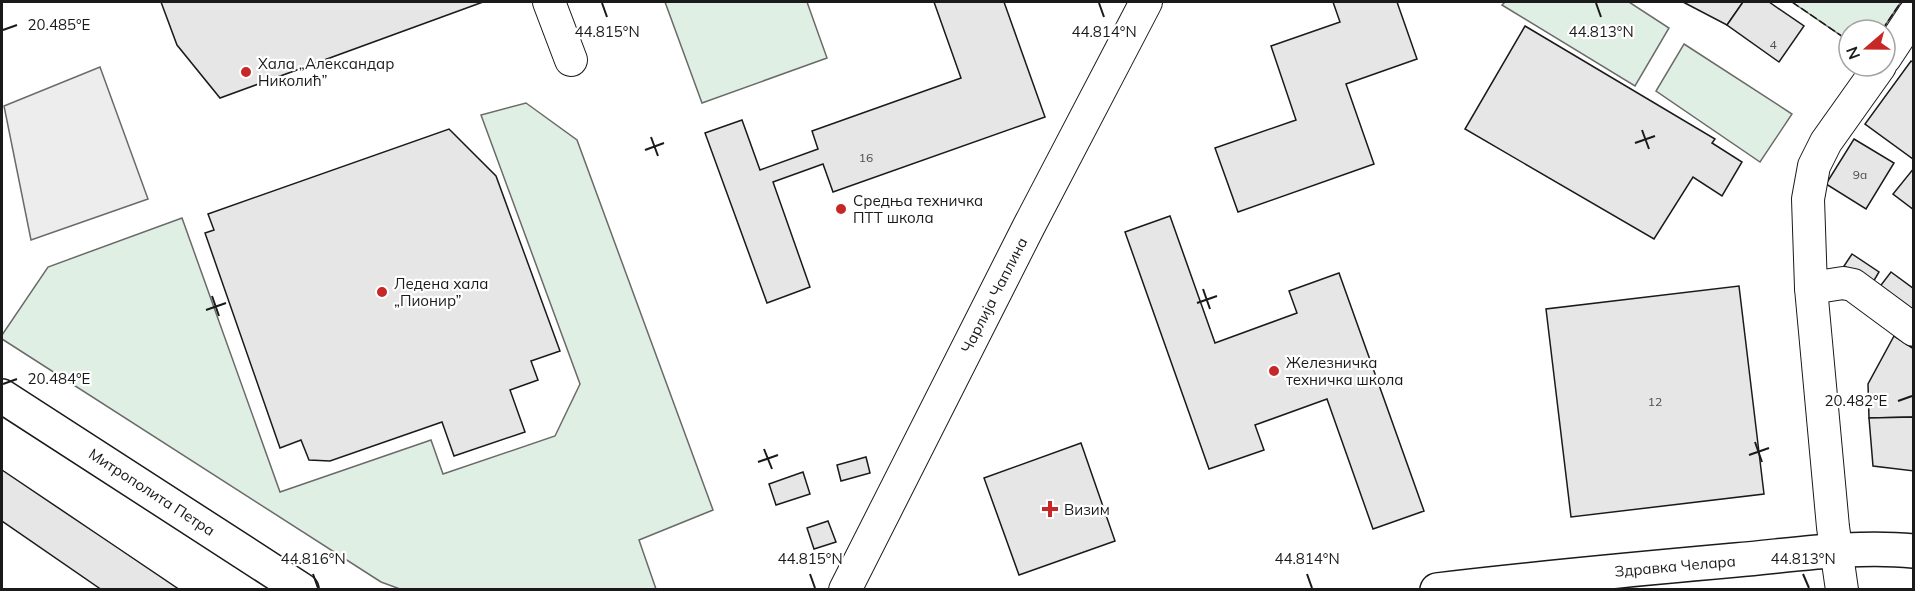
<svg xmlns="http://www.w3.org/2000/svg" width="1915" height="591" font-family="Mulish,sans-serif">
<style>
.green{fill:#e0efe3;stroke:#6a6a6a;stroke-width:1.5}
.parking{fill:#ededed;stroke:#6a6a6a;stroke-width:1.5}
.building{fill:#e6e6e6;stroke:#1a1a1a;stroke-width:1.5}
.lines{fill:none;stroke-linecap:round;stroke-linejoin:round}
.minor-casing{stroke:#1a1a1a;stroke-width:34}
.major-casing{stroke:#1a1a1a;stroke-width:36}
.minor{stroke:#fff;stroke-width:32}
.major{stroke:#fff;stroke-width:33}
.fence{stroke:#1a1a1a;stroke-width:1.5;stroke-dasharray:8 3;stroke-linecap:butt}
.ticks{fill:none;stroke:#1a1a1a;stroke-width:2}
.poi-dot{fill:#c62828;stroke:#fff;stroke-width:2}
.labels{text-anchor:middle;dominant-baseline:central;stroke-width:4.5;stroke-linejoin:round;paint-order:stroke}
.number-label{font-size:12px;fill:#4d4d4d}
.poi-label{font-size:15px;fill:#1a1a1a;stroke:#fff;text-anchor:start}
.street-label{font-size:15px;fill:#1a1a1a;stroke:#fff}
.ticks-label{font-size:15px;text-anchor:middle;fill:#1a1a1a;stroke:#fff;stroke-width:4.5;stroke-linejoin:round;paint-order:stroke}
</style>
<rect width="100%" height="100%" fill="#fff"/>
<!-- green -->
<g class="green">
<path d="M665,2H807L827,58L702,103Z"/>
<path d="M1505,2H1629L1669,28L1635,86L1502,5Z"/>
<path d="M1792,2H1901L1882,30H1849V41Z"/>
<path d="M1684,44L1792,114L1760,162L1656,91Z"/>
<path d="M526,103L577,140L713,510L639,540L656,589H400L381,582L2,339V335L48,267L182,218L280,492L431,440L443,474L555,436L580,384L481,115Z"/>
</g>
<!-- parking -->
<path class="parking" d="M100,67L148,199L31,240L4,106Z"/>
<!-- building -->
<g class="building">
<path d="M161,2H483L220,98L177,45Z"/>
<path d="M934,2H1004L1045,117L833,192L823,164L773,182L810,287L767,303L705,133L742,120L760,170L818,149L812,131L961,78Z"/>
<path d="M1333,2H1397L1417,59L1346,84L1374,164L1238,212L1215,148L1296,120L1271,46L1340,22Z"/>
<path d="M1683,2H1743L1727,25Z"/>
<path d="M1743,2H1769L1804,26L1779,62L1727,25Z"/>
<path d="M1525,26L1715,139L1712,143L1742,162L1722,196L1693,177L1654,239L1465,129Z"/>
<path d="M1911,61L1914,63L1913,159L1865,124Z"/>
<path d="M449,129L496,176L560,351L531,361L538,380L510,390L525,432L454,456L442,422L330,461L309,460L301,440L280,448L205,233L214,230L208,214Z"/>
<path d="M1854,139L1894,163L1866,209L1826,184Z"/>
<path d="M1914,168V210L1893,194Z"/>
<path d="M1170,216L1215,343L1297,313L1289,291L1339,273L1424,511L1373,529L1327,399L1255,425L1264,450L1209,469L1125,232Z"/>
<path d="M1852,254L1879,272L1872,284L1844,266Z"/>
<path d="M1891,272L1914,289V315L1878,289Z"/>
<path d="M1739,286L1764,494L1571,517L1546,309Z"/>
<path d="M1894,336L1914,349V417L1869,418L1868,384Z"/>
<path d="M1914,417V471L1873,466L1869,418Z"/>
<path d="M1081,443L1115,541L1019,575L984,478Z"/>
<path d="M866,457L870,473L841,481L837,465Z"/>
<path d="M2,470L106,540L180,590H102L2,521Z"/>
<path d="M803,472L810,494L776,505L769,484Z"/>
<path d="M828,521L836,542L814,549L807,528Z"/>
</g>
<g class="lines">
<!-- minor casing -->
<g class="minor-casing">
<g id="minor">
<path d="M549,2L571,60"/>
<path d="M1885,58L1914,14"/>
<path d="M1811,288L1843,283L1853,285L1914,330"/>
<path d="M845,590L1029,226L1146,2"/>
<path d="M1842,590L1833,527L1811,288L1808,199L1814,166L1826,142L1880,66"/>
</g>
</g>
<!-- major casing -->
<g class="major-casing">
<g id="major">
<path d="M2,396L302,590"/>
<path d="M1437,590C1536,578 1636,569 1736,560C1794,555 1855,545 1914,551"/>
</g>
</g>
<!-- minor -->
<use href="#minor" class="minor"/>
<!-- major -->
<use href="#major" class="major"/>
<!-- fence -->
<g class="fence">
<path d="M1792,2L1849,41"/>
<path d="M1882,30L1901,2"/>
</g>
</g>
<!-- ticks -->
<path class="ticks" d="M602,3L607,17M1099,3L1104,17M1596,3L1601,17M3,30L17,25M1642,130L1649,149M651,137L658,156M1635,143L1655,136M645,150L664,143M1203,289L1210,309M212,296L219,316M1197,303L1217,296M206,310L226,303M3,384L17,379M1898,401L1912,396M1755,442L1762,462M764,449L772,469M1749,455L1769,448M758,462L778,455M313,574L318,588M810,574L815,588M1307,574L1312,588M1803,574L1809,588"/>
<!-- markers -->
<g class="poi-dot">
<circle cx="246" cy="72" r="6"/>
<circle cx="841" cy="209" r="6"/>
<circle cx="382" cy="292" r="6"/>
<circle cx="1274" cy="371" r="6"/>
<path d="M1047 500h6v6h6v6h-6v6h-6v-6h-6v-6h6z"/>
</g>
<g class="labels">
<!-- number labels -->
<g class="number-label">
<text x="1773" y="44">4</text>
<text x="866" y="157">16</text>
<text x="1860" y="174">9a</text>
<text x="1655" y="401">12</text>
</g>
<!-- poi labels -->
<g class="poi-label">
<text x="258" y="63">Хала „Александар<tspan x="258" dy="17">Николић”</tspan></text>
<text x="853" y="200">Средња техничка<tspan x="853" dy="17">ПТТ школа</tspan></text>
<text x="394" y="283">Ледена хала<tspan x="394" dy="17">„Пионир”</tspan></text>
<text x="1286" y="362">Железничка<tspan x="1286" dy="17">техничка школа</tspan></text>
<text x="1064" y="509">Визим</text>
</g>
<!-- street labels -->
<g class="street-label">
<text transform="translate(994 295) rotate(-63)">Чарлија Чаплина</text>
<text transform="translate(152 492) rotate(33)">Митрополита Петра</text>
<text transform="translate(1675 566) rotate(-5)">Здравка Челара</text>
</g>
</g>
<g class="ticks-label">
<text x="59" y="30">20.485°E</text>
<text x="607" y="37">44.815°N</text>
<text x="1104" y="37">44.814°N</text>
<text x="1601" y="37">44.813°N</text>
<text x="59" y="384">20.484°E</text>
<text x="1856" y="406">20.482°E</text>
<text x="313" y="564">44.816°N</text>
<text x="810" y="564">44.815°N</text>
<text x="1307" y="564">44.814°N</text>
<text x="1803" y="564">44.813°N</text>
</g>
<!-- border -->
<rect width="1915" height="591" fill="none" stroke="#1a1a1a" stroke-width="6"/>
<!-- north arrow -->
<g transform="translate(1867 48) rotate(250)"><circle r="28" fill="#ffffff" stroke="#a3a3a3" stroke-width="1.5"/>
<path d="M0-4.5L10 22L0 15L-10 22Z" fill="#c62828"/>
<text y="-9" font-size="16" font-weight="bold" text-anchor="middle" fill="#1a1a1a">N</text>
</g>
</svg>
